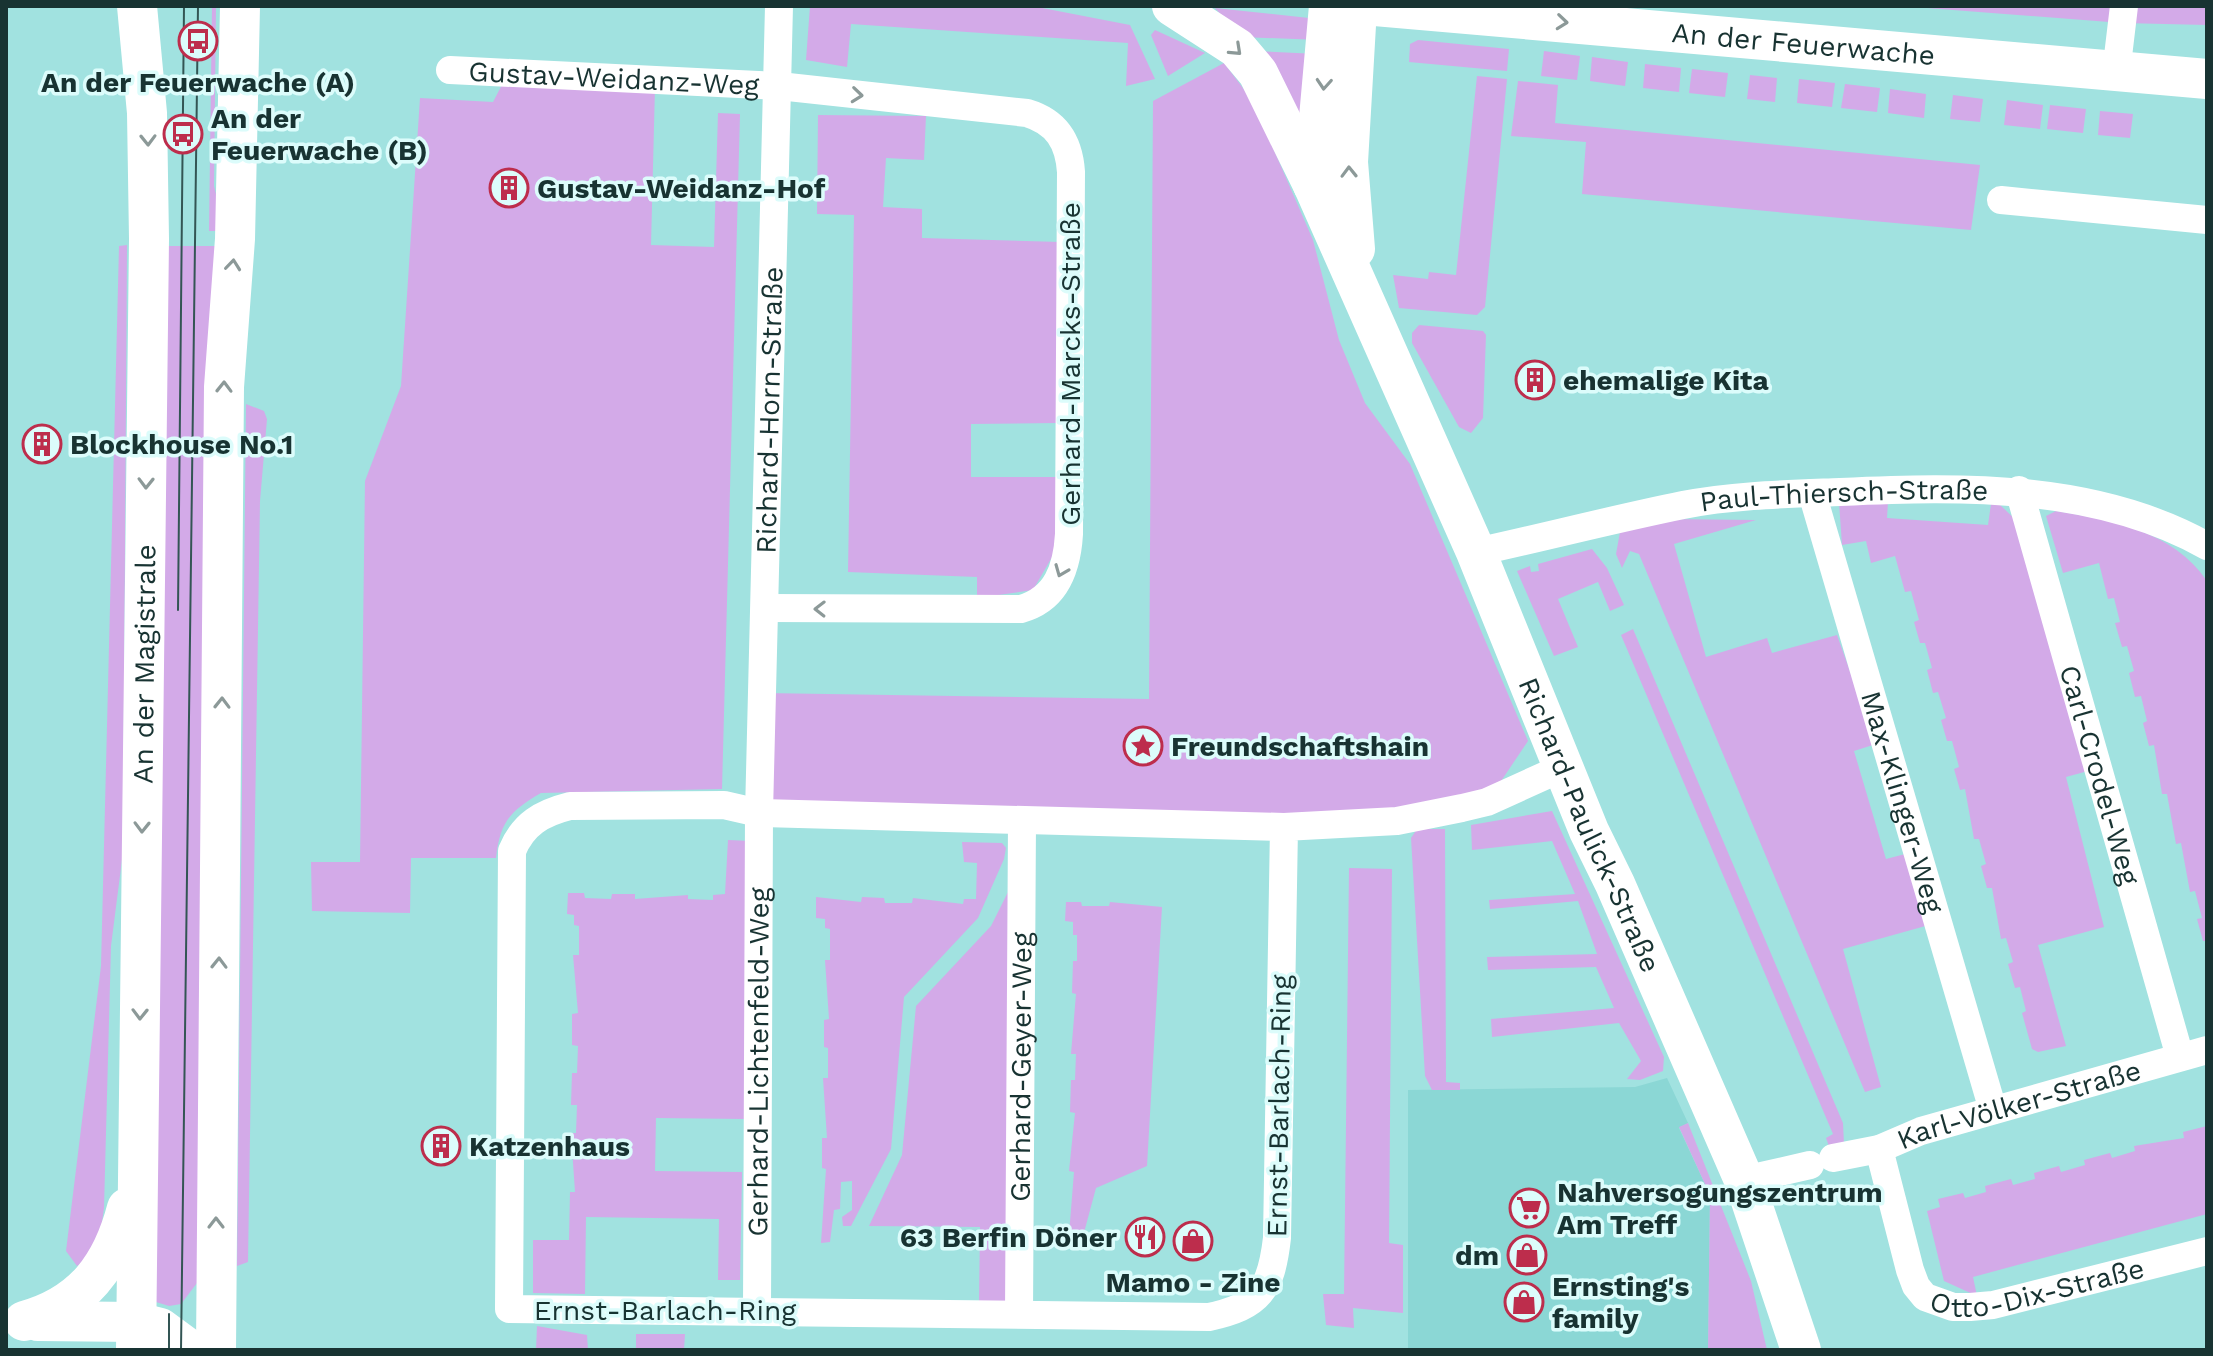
<svg xmlns="http://www.w3.org/2000/svg" width="2213" height="1356" font-family="'Work Sans',sans-serif">
<style>
.built{fill:#8bd7d5}
.green{fill:#d3aae8}
.lines{fill:none;stroke-linecap:round;stroke-linejoin:round}
.street{stroke:#fff;stroke-width:28}
.secondary{stroke:#fff;stroke-width:40}
.tram{stroke:#335554;stroke-width:2}
.oneway{stroke:#8c9998}
.labels{text-anchor:middle;dominant-baseline:central;stroke-width:7;stroke-linejoin:round;paint-order:stroke}
.street-label{font-size:28px;fill:#183332;stroke:#dcfcfb}
.poi-label{font-size:28px;font-weight:bold;fill:#183332;stroke:#dcfcfb;text-anchor:start}
</style>
<rect width="100%" height="100%" fill="#a1e2e0"/>
<!-- built -->
<path class="built" d="M1667,1078L1688,1123L1679,1128L1710,1195L1708,1350H1408V1090L1635,1087Z"/>
<!-- green -->
<g class="green">
<path d="M212,6H216L214,186L225,231H209Z"/>
<path d="M810,6H1032L1130,25L1155,79L1126,86L1128,43L851,24L847,67L806,60Z"/>
<path d="M1901,6H2207V25L2122,23Z"/>
<path d="M1215,8L1309,18L1320,40L1241,37Z"/>
<path d="M1155,30L1205,53L1168,76L1151,35Z"/>
<path d="M1418,40L1509,49L1507,71L1409,62L1410,44Z"/>
<path d="M1255,51L1318,54L1312,149Z"/>
<path d="M1544,51L1580,56L1577,80L1541,76Z"/>
<path d="M1592,57L1628,62L1625,86L1590,81Z"/>
<path d="M1224,63L1249,96L1260,118L1313,240L1339,340L1365,403L1410,464L1528,741L1487,802L1397,821L759,813L763,693L1149,699L1153,101Z"/>
<path d="M1645,64L1681,68L1679,92L1643,88Z"/>
<path d="M1692,69L1728,73L1725,97L1689,93Z"/>
<path d="M1750,75L1777,78L1775,102L1747,99Z"/>
<path d="M1477,76L1507,79L1485,307L1477,315L1399,308L1393,275L1428,279L1429,272L1456,275Z"/>
<path d="M505,79L655,87L651,245L714,247L718,113L740,114L722,789L541,793C510,811 500,822 496,858H411L410,913L312,911L311,862H360L365,481L401,386L420,98L493,102Z"/>
<path d="M1799,79L1835,83L1832,107L1797,103Z"/>
<path d="M1518,81L1558,85L1555,123L1980,165L1971,230L1582,194L1586,142L1511,136Z"/>
<path d="M1845,84L1880,88L1877,112L1841,108Z"/>
<path d="M1890,89L1926,94L1924,118L1888,113Z"/>
<path d="M1953,95L1983,99L1980,122L1950,119Z"/>
<path d="M2007,100L2043,105L2040,129L2004,125Z"/>
<path d="M2050,105L2086,109L2083,133L2047,129Z"/>
<path d="M2100,111L2133,114L2130,138L2098,135Z"/>
<path d="M818,115L926,116L924,160L886,158L883,207L922,209V238L1061,242L1057,423L971,424V477H1057L1055,552L1033,590L977,598V577L848,572L854,215L817,214Z"/>
<path d="M127,245L123,852L111,946L104,1208L100,1236L90,1256L77,1266L66,1251L101,966L119,246Z"/>
<path d="M162,246H223L197,1283L181,1304L169,1306L156,1302Z"/>
<path d="M1419,325L1483,331L1486,335L1483,418L1471,433L1459,427L1412,343V333Z"/>
<path d="M246,404L264,411L267,419L260,501L248,1262L237,1266Z"/>
<path d="M1839,502H1888L1887,518L1988,525L1991,504L2000,505L2016,520L2088,771L2066,777L2104,927L2038,945L2066,1046L2038,1052L2032,1049L2022,1013L2026,1011L2020,987L2015,988L2008,964L2013,962L2006,938L2001,939L1992,888H1987L1981,866L1986,864L1979,839H1974L1965,789L1960,790L1954,769L1959,767L1952,741H1947L1941,720L1946,718L1938,692L1933,693L1927,670L1932,668L1925,643H1920L1914,622L1919,620L1911,591L1905,592L1895,556L1871,563L1866,541L1842,545Z"/>
<path d="M2056,511C2112,520 2173,531 2207,581V941H2203L2197,919L2202,918L2195,891L2190,892L2181,843L2176,844L2167,794H2162L2154,745L2149,746L2143,723L2147,721L2141,696L2135,697L2129,673L2134,671L2127,646L2122,647L2115,623L2120,622L2114,598L2108,599L2099,563L2063,573L2046,516Z"/>
<path d="M1664,519L1756,520L1674,544L1706,657L1767,638L1772,653L1837,635L1876,744L1854,751L1886,859L1909,853L1929,925L1843,949L1881,1087L1865,1092L1639,554L1630,551L1622,568L1616,554L1620,532Z"/>
<path d="M1592,549L1607,568L1624,605L1610,611L1598,582L1558,599L1578,647L1554,656L1517,571L1530,566L1531,572L1539,571L1538,564Z"/>
<path d="M1633,629L1843,1123L1844,1144L1830,1149L1826,1138L1833,1134L1621,635Z"/>
<path d="M1552,811L1664,1057L1663,1071L1640,1080L1627,1079L1641,1061L1619,1023L1492,1037L1491,1019L1614,1008L1596,967L1488,970L1487,957L1597,954L1578,901L1490,909L1489,900L1575,894L1552,841L1472,850L1471,825Z"/>
<path d="M1417,829H1445L1446,1082L1460,1083V1090H1432L1425,1076L1411,838Z"/>
<path d="M728,840L751,841L745,1119L656,1118L655,1171L742,1172L740,1280H718L719,1219L586,1217L585,1294L533,1293V1240H569L570,1192H575L571,1133H576L577,1105H571L572,1073H577L578,1046L572,1045V1014L578,1013L573,955H579V926L574,925V915L567,914L568,893H584L585,898L611,899L612,894H635V899L688,895V899L713,900V895L725,894Z"/>
<path d="M962,842L1002,843L1006,848L1004,859L978,918L904,997L891,1149L851,1226H843L842,1217L852,1210V1181L841,1182L840,1209L834,1210L830,1242L821,1243L826,1169L822,1168V1138H827L823,1078H828V1048L824,1047V1020L829,1019L825,960H830V929L825,928V919L816,918V897L861,902L862,897L884,898L885,903H912L913,898L963,904L964,899H976L977,863L964,862Z"/>
<path d="M1349,868L1392,869L1389,1243L1403,1245V1313L1353,1308L1354,1328L1326,1325L1323,1294H1344Z"/>
<path d="M1008,892L1012,1301H979L980,1227L869,1226L902,1155L916,1006L991,926Z"/>
<path d="M1066,902H1081L1082,906H1109L1110,902L1162,907L1147,1166L1096,1188L1082,1240L1068,1247L1074,1172L1069,1171L1075,1113L1070,1112L1071,1080H1075L1076,1054H1071L1076,994L1072,993L1073,961H1077V935H1073V922L1065,921Z"/>
<path d="M1688,1123L1751,1281L1767,1350H1708L1710,1195L1679,1127Z"/>
<path d="M2207,1126V1214L1973,1277L1977,1296L1944,1281L1927,1211L1940,1207L1938,1199L1963,1193L1965,1198L1986,1192L1985,1186L2011,1179L2013,1185L2035,1179L2034,1173L2059,1166L2061,1172L2085,1165L2084,1160L2110,1153L2112,1158L2135,1151L2134,1146L2184,1138L2183,1132Z"/>
<path d="M537,1326L587,1335L588,1350H536Z"/>
<path d="M636,1334H685L684,1350H636Z"/>
</g>
<g class="lines">
<!-- street -->
<g class="street">
<path id="s1" d="M450,70L779,86L1027,113C1057,122 1069,142 1071,172L1069,534C1067,568 1057,599 1021,609L767,608"/>
<path d="M2116,73L2124,6"/>
<path d="M2001,200L2207,220"/>
<path id="s2" d="M2019,490L2180,1057"/>
<path id="s3" d="M1812,493L1993,1110"/>
<path id="s4" d="M1476,552C1545,537 1614,519 1683,505C1734,495 1788,494 1840,492C1963,486 2097,484 2207,546"/>
<path d="M1284,827L1277,1238C1271,1290 1260,1306 1209,1317L509,1309L512,851C523,824 542,813 570,806L724,805L759,813L1284,827L1397,821L1462,808L1487,802L1562,768"/>
<path id="s5" d="M1879,1149L1910,1270L1916,1286L1925,1297L1953,1307H1970L1993,1305L2207,1251"/>
<path id="s6" d="M1833,1158L1879,1149L1921,1131L2207,1050"/>
<path d="M1744,1180L1810,1165"/>
<path id="s7" d="M757,1310L759,813L779,6"/>
<path id="s8" d="M1019,1313L1022,821"/>
</g>
<!-- secondary -->
<g class="secondary">
<path id="s9" d="M1172,6L1237,48L1258,73L1313,185L1476,552L1589,831L1615,884L1744,1180L1801,1350"/>
<path d="M1350,6L1356,25L1348,162L1355,249"/>
<path id="s10" d="M1375,6L2207,79"/>
<path d="M1313,185L1329,6"/>
<path d="M24,1321C83,1305 112,1266 127,1208"/>
<path d="M38,1321L136,1322L160,1328L190,1350"/>
<path id="s11" d="M136,1350L149,239L147,113L137,6"/>
<path d="M216,1350L224,387L235,239L240,6"/>
</g>
<!-- tram -->
<g class="tram">
<path d="M178,610L184,6"/>
<path d="M169,1350V1314"/>
<path d="M181,1350L198,6"/>
</g>
</g>
<!-- one-way arrows -->
<defs><path id="oneway-chevron" d="M-2-3.5L2.5 0L-2 3.5" fill="none" stroke-width="1.6" stroke-linecap="round" stroke-linejoin="round" transform="scale(2)"/></defs>
<g class="oneway">
<use href="#oneway-chevron" transform="translate(1562 22) rotate(6)"/>
<use href="#oneway-chevron" transform="translate(1236 50) rotate(43)"/>
<use href="#oneway-chevron" transform="translate(1324 84) rotate(94)"/>
<use href="#oneway-chevron" transform="translate(857 95) rotate(6)"/>
<use href="#oneway-chevron" transform="translate(148 140) rotate(89)"/>
<use href="#oneway-chevron" transform="translate(1349 172) rotate(-91)"/>
<use href="#oneway-chevron" transform="translate(233 265) rotate(-84)"/>
<use href="#oneway-chevron" transform="translate(224 387) rotate(-89)"/>
<use href="#oneway-chevron" transform="translate(146 483) rotate(91)"/>
<use href="#oneway-chevron" transform="translate(1061 571) rotate(112)"/>
<use href="#oneway-chevron" transform="translate(820 609) rotate(-179)"/>
<use href="#oneway-chevron" transform="translate(222 703) rotate(-89)"/>
<use href="#oneway-chevron" transform="translate(142 827) rotate(91)"/>
<use href="#oneway-chevron" transform="translate(219 963) rotate(-89)"/>
<use href="#oneway-chevron" transform="translate(140 1014) rotate(91)"/>
<use href="#oneway-chevron" transform="translate(216 1223) rotate(-90)"/>
</g>
<!-- icons -->
<defs>
<g id="bus-ring" transform="scale(2)"><circle r="9.5" fill="#dcfcfb" stroke="#bd2d4c" stroke-width="1.5"/><path d="M-5-6H5V4H4V6H2V4H-2V6H-4V4H-5ZM-3.5-4V0h7V-4ZM-3.5 1.2v1.5H-2V1.2ZM2 1.2v1.5H3.5V1.2Z" fill="#bd2d4c"/></g>
<g id="building-ring" transform="scale(2)"><circle r="9.5" fill="#dcfcfb" stroke="#bd2d4c" stroke-width="1.5"/><path d="M-4-6H4V6H1V3H-1V6H-4ZM-2.5-4.3h1.7v1.8h-1.7ZM.8-4.3h1.7v1.8H.8ZM-2.5-1h1.7V.8h-1.7ZM.8-1h1.7V.8H.8Z" fill="#bd2d4c"/></g>
<g id="sight-ring" transform="scale(2)"><circle r="9.5" fill="#dcfcfb" stroke="#bd2d4c" stroke-width="1.5"/><path d="M0-6L1.8-2.2L6-1.7L2.9 1.2L3.7 5.4L0 3.3L-3.7 5.4L-2.9 1.2L-6-1.7L-1.8-2.2Z" fill="#bd2d4c"/></g>
<g id="supermarket-ring" transform="scale(2)"><circle r="9.5" fill="#dcfcfb" stroke="#bd2d4c" stroke-width="1.5"/><path d="M-6-5.5h2.5l.6 2H6L4.5 2H-2.5L-4.4-4H-6ZM-1.5 3.2a1.3 1.3 0 1 0 .1 0ZM3 3.2a1.3 1.3 0 1 0 .1 0Z" fill="#bd2d4c"/></g>
<g id="restaurant-ring" transform="scale(2)"><circle r="9.5" fill="#dcfcfb" stroke="#bd2d4c" stroke-width="1.5"/><path d="M-5-6h1v4h1v-4h1v4h1v-4h1v5L-1.5 .5V6h-2V.5L-5-1ZM5-6V6H3V1.5H1.5Q1.5-4 5-6Z" fill="#bd2d4c"/></g>
<g id="shop-ring" transform="scale(2)"><circle r="9.5" fill="#dcfcfb" stroke="#bd2d4c" stroke-width="1.5"/><path d="M-5-2.5h2.3a2.7 3.5 0 0 1 5.4 0H5L5.5 6h-11ZM-1.5-2.5h3a1.5 2.3 0 0 0-3 0Z" fill="#bd2d4c"/></g>
</defs>
<g fill-rule="evenodd">
<use href="#bus-ring" x="198" y="41"/>
<use href="#bus-ring" x="183" y="134"/>
<use href="#building-ring" x="509" y="188"/>
<use href="#building-ring" x="1535" y="380"/>
<use href="#building-ring" x="42" y="444"/>
<use href="#sight-ring" x="1143" y="746"/>
<use href="#building-ring" x="441" y="1146"/>
<use href="#supermarket-ring" x="1529" y="1208"/>
<use href="#restaurant-ring" x="1145" y="1237"/>
<use href="#shop-ring" x="1193" y="1241"/>
<use href="#shop-ring" x="1527" y="1255"/>
<use href="#shop-ring" x="1524" y="1302"/>
</g>
<g class="labels">
<!-- street labels -->
<g class="street-label">
<text stroke="none"><textPath href="#s10" startOffset="430">An der Feuerwache</textPath></text>
<text stroke="none"><textPath href="#s1" startOffset="164">Gustav-Weidanz-Weg</textPath></text>
<text transform="translate(1070 364) rotate(-90)">Gerhard-Marcks-Straße</text>
<text stroke="none"><textPath href="#s7" startOffset="900">Richard-Horn-Straße</textPath></text>
<text stroke="none"><textPath href="#s4" startOffset="374">Paul-Thiersch-Straße</textPath></text>
<text stroke="none"><textPath href="#s11" startOffset="686">An der Magistrale</textPath></text>
<text stroke="none"><textPath href="#s2" startOffset="296">Carl-Crodel-Weg</textPath></text>
<text stroke="none"><textPath href="#s3" startOffset="322">Max-Klinger-Weg</textPath></text>
<text stroke="none"><textPath href="#s9" startOffset="932">Richard-Paulick-Straße</textPath></text>
<text stroke="none"><textPath href="#s7" startOffset="248">Gerhard-Lichtenfeld-Weg</textPath></text>
<text stroke="none"><textPath href="#s8" startOffset="246">Gerhard-Geyer-Weg</textPath></text>
<text stroke="none"><textPath href="#s6" startOffset="194">Karl-Völker-Straße</textPath></text>
<text transform="translate(1279 1106) rotate(-89)">Ernst-Barlach-Ring</text>
<text stroke="none"><textPath href="#s5" startOffset="272">Otto-Dix-Straße</textPath></text>
<text x="665" y="1310">Ernst-Barlach-Ring</text>
</g>
<!-- poi labels -->
<g class="poi-label">
<text x="198" y="82" text-anchor="middle">An der Feuerwache (A)</text>
<text x="211" y="118">An der<tspan x="211" dy="32">Feuerwache (B)</tspan></text>
<text x="537" y="188">Gustav-Weidanz-Hof</text>
<text x="1563" y="380">ehemalige Kita</text>
<text x="70" y="444">Blockhouse No.1</text>
<text x="1171" y="746">Freundschaftshain</text>
<text x="469" y="1146">Katzenhaus</text>
<text x="1557" y="1192">Nahversogungszentrum<tspan x="1557" dy="32">Am Treff</tspan></text>
<text x="1117" y="1237" text-anchor="end">63 Berfin Döner</text>
<text x="1499" y="1255" text-anchor="end">dm</text>
<text x="1193" y="1282" text-anchor="middle">Mamo - Zine</text>
<text x="1552" y="1286">Ernsting's<tspan x="1552" dy="32">family</tspan></text>
</g>
</g>
<!-- border -->
<rect width="2213" height="1356" fill="none" stroke="#183332" stroke-width="16"/>
</svg>
